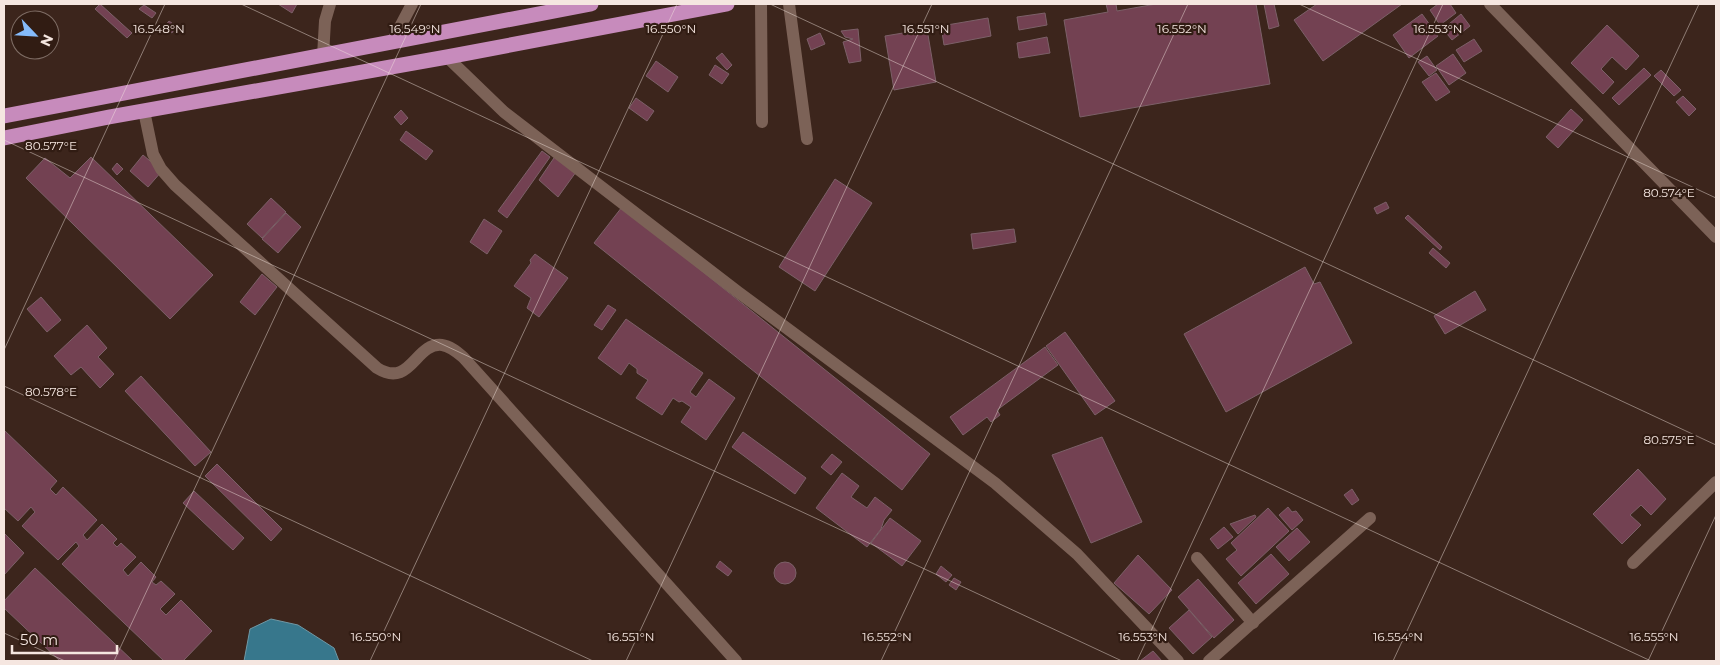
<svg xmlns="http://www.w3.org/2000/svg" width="1720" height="665" font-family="Montserrat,sans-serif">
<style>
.water{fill:#37778c;stroke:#7098a5}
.building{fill:#734152;stroke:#7c6068}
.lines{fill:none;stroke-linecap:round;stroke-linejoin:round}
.street{stroke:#7c6257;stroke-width:12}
.highway{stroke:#c78bbc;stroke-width:15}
.ticks{fill:none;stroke:#f5e6e0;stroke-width:1;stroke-opacity:0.45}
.ticks-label{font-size:12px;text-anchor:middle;fill:#f5e6e0;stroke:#311c13;stroke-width:4.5;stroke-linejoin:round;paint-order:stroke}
</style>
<rect width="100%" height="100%" fill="#3c251c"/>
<!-- water -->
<path class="water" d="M271,619L298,625L334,648L339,661H244L250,629Z"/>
<!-- building -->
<g class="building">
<path d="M100,4L132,33L127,38L95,9Z"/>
<path d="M278,4H297L292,13Z"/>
<path d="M1106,4H1116L1117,11L1156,4H1256L1270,84L1080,117L1064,20L1108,12Z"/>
<path d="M1264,4H1274L1279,26L1269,29Z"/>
<path d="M1317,4H1402L1323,61L1294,20Z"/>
<path d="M1438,4H1450L1456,13L1440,25L1430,10Z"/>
<path d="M144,5L156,13L152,18L139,9Z"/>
<path d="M1045,13L1047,25L1019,30L1017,17Z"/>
<path d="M1422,14L1438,36L1409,58L1393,35Z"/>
<path d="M1461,14L1470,26L1452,40L1443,29Z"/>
<path d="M988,18L991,36L944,45L941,26Z"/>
<path d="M169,21L176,26L172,33L164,27Z"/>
<path d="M1607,25L1639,56L1626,70L1612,57L1601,69L1614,82L1603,94L1571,63Z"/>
<path d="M858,29L861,61L849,63L843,42L853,39L845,37L841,31Z"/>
<path d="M927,29L936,82L894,90L885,36Z"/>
<path d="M820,33L825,44L811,50L807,39Z"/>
<path d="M1047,37L1050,53L1019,58L1017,43Z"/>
<path d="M1474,39L1482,51L1464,62L1456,50Z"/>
<path d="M722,53L732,65L727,70L716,58Z"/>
<path d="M1453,54L1466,73L1449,85L1436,66Z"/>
<path d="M1427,56L1437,70L1429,76L1418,62Z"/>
<path d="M656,61L678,77L668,92L646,76Z"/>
<path d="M715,65L729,74L722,84L709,75Z"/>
<path d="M1644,68L1651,75L1619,105L1612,98Z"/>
<path d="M1661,70L1681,90L1674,96L1654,76Z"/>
<path d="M1436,73L1450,92L1436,101L1422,82Z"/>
<path d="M1683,96L1696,109L1689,116L1676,102Z"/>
<path d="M636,98L654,111L647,121L629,108Z"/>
<path d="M1571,109L1583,120L1558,148L1546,137Z"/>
<path d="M401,110L408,118L401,125L394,117Z"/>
<path d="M406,131L433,151L426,160L400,140Z"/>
<path d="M542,151L550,157L507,218L498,211Z"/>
<path d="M143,155L162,171L148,187L130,171Z"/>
<path d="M556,155L576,172L558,197L539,180Z"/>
<path d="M91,157L213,275L170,319L26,178L45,158L70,178Z"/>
<path d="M117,163L123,169L117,175L112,169Z"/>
<path d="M835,179L872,203L815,291L779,267Z"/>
<path d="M271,198L286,212L262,238L247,224Z"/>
<path d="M1386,202L1389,208L1377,214L1374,208Z"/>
<path d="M622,207L930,454L902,490L594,243Z"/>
<path d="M286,213L301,227L278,253L262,239Z"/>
<path d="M1408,215L1442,247L1440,250L1405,218Z"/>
<path d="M484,219L502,231L487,254L470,242Z"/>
<path d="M1014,229L1016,242L973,249L971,234Z"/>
<path d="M1433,248L1450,263L1446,268L1429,253Z"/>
<path d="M535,254L568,278L539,317L527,308L531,298L514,286L531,263L530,260Z"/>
<path d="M1305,267L1314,284L1320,282L1352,343L1226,412L1184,334Z"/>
<path d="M262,274L277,287L255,315L240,302Z"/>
<path d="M1475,291L1486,310L1445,334L1434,316Z"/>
<path d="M41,297L61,320L47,332L27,309Z"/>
<path d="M608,305L616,310L602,330L594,325Z"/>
<path d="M626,319L703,373L690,392L696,397L709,379L735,398L706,440L681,422L691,407L682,401L679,402L673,398L662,415L636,398L648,380L637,373V369L629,363L621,375L598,358Z"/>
<path d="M87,325L107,348L98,357L114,374L100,388L81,367L71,375L54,356Z"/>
<path d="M1065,332L1115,401L1095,415L1046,346Z"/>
<path d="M1045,347L1058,365L997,410L1000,415L991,422L987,417L963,435L950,417Z"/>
<path d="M141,376L211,452L195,466L125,391Z"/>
<path d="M4,430L57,481L50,489L56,495L63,487L97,520L83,535L87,540L102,524L117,539L113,543L117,547L121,543L136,557L123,570L128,576L141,562L156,577L152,582L156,585L161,581L175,594L160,609L166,615L181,600L212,631L183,661H164L62,564L79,546L76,542L58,560L22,526L35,512L31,507L18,521L4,508Z"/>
<path d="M743,432L806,478L795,494L732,447Z"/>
<path d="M1102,437L1142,522L1091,543L1052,455Z"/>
<path d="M832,454L842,462L831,475L821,467Z"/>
<path d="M217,464L282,529L271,541L205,476Z"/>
<path d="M1638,469L1666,499L1651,515L1641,505L1630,515L1641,525L1622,544L1593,514Z"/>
<path d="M842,473L859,486L851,497L867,508L875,497L892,510L884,520L881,529L867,547L816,508Z"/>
<path d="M1352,489L1359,500L1352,505L1344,495Z"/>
<path d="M194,491L244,538L233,550L183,503Z"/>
<path d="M1288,507L1292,512L1296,511L1303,520L1292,530L1279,515Z"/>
<path d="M1268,508L1289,531L1241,576L1226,559L1237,550L1231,543Z"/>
<path d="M1255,515L1256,517L1238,534L1230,524Z"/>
<path d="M890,518L921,541L902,566L871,543Z"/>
<path d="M1224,527L1233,537L1218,549L1210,539Z"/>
<path d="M1297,528L1310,542L1289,561L1276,547Z"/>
<path d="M4,533L24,553L4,575Z"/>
<path d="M1271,554L1289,574L1256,604L1238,583Z"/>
<path d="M1138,555L1172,590L1149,614L1114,583Z"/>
<path d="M720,561L732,571L728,576L716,567Z"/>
<circle cx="785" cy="573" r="11"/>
<path d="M941,566L952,575L946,582L936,574Z"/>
<path d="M35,568L133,661H60L4,608V601Z"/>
<path d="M954,578L961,582L956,590L949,585Z"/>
<path d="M1198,579L1234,620L1214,638L1178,597Z"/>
<path d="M1189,610L1212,637L1193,654L1169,628Z"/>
<path d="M1153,651L1162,661H1140Z"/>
</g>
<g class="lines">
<!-- street -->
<g class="street">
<path d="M761,4L762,122"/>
<path d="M789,4L807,139"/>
<path d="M1490,4L1716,237"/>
<path d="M392,42L412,4"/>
<path d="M323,56L325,21L330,4"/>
<path d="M447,57L504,112L738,292L995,483L1077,554L1178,661"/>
<path d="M144,111L153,154L161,169L175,185L377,368C411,389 415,342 442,345C450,346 457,352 463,357L736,661"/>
<path d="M1197,558L1253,623"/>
<path d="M1633,563L1716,482"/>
<path d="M1209,661L1370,518"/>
</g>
<!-- highway -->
<g class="highway">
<path d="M4,116L591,4"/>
<path d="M4,138L109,117L447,57L727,4"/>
</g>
</g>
<!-- ticks -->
<path class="ticks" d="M241,4L1651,661M770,4L1716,445M1299,4L1716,198M4,140L1122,661M4,350L165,4M4,386L593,661M4,633L65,661M114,661L421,4M370,661L677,4M626,661L932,4M881,661L1188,4M1137,661L1443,4M1393,661L1699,4M1648,661L1716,515"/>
<g class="ticks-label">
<text x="159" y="33">16.548°N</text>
<text x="415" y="33">16.549°N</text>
<text x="671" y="33">16.550°N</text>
<text x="926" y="33">16.551°N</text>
<text x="1182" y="33">16.552°N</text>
<text x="1438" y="33">16.553°N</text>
<text x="51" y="150">80.577°E</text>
<text x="1669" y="197">80.574°E</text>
<text x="51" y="396">80.578°E</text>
<text x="1669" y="444">80.575°E</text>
<text x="376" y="641">16.550°N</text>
<text x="631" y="641">16.551°N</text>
<text x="887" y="641">16.552°N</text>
<text x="1143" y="641">16.553°N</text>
<text x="1398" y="641">16.554°N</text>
<text x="1654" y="641">16.555°N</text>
</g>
<!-- border -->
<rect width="1720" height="665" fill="none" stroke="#f5e6e0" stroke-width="10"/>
<!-- north arrow -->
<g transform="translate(35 35) rotate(115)"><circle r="24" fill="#311c13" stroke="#7f6d65"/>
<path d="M0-4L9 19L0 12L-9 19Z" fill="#85bbfb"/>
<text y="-8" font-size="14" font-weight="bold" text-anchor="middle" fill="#f5e6e0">N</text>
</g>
<!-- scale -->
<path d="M12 645v8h105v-8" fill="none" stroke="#f5e6e0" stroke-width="2.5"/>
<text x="20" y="645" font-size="15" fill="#f5e6e0" stroke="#311c13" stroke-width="4" paint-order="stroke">50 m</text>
</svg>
